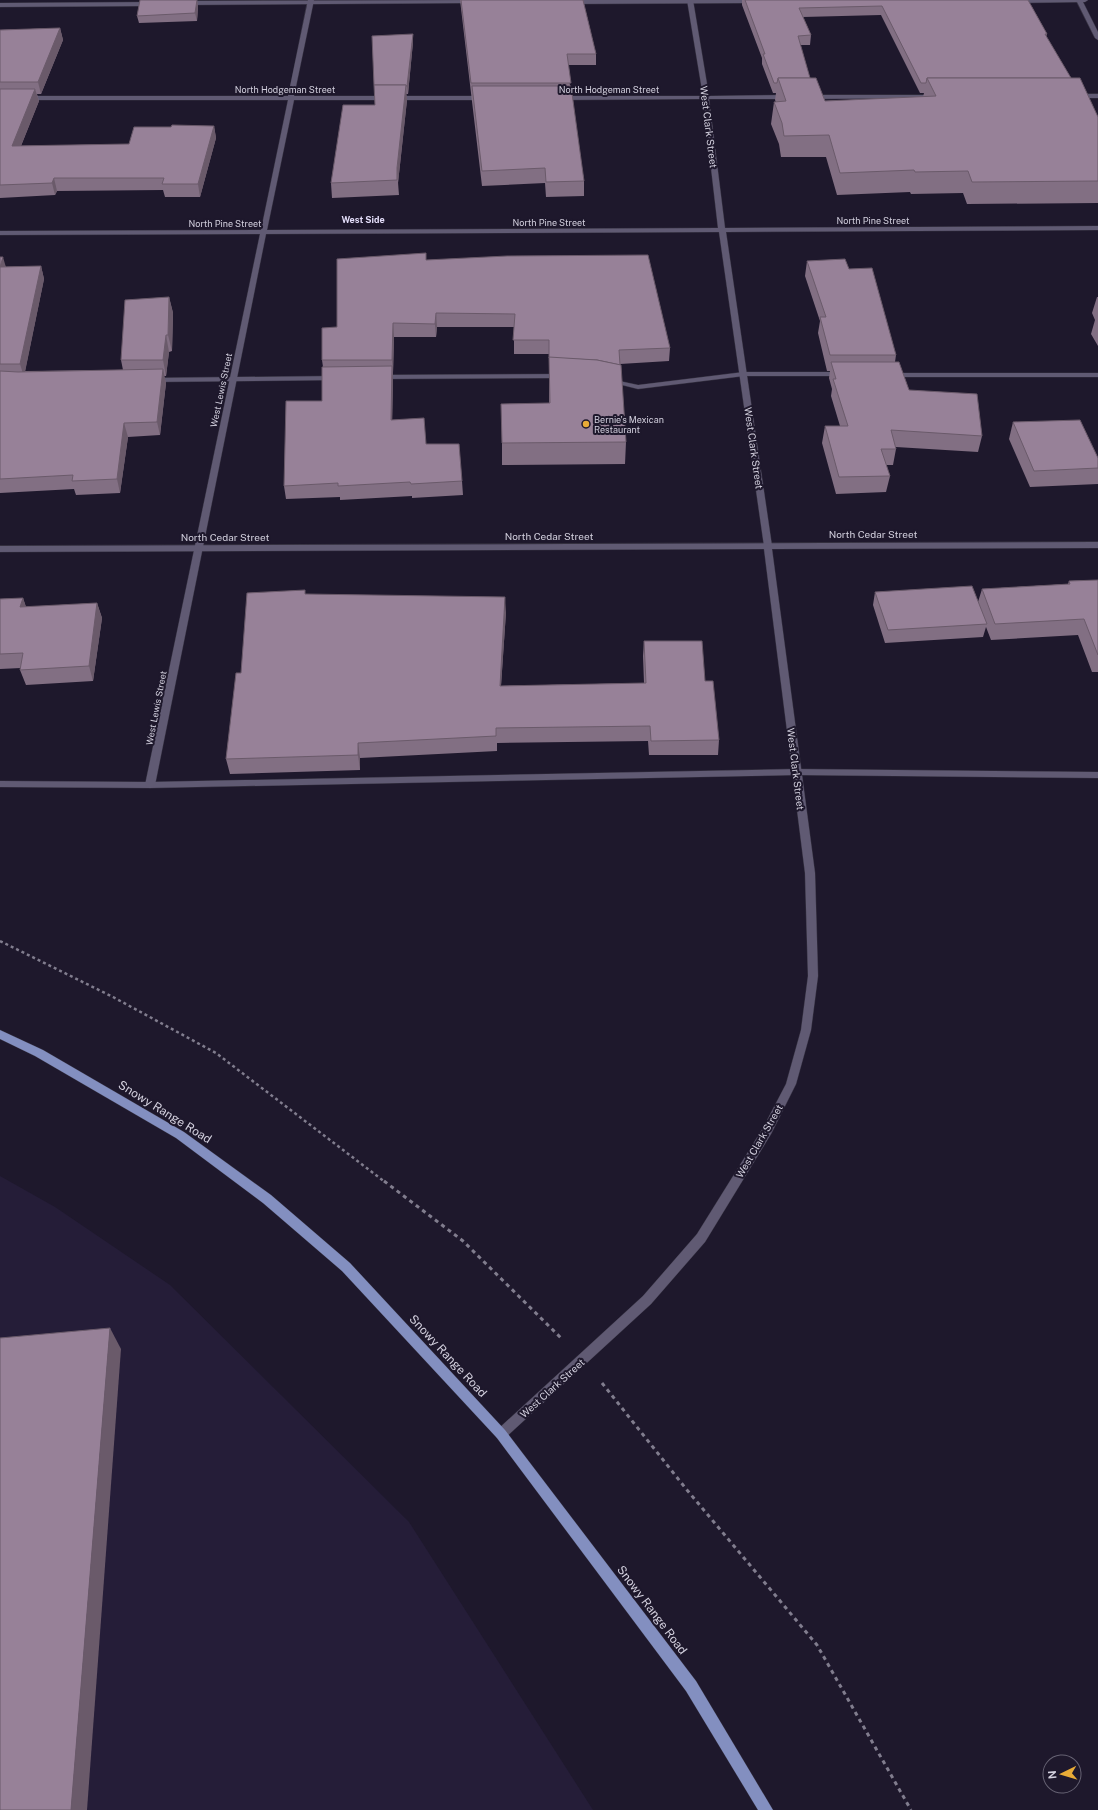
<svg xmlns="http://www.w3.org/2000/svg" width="1098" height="1810" font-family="'Public Sans',sans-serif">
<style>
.built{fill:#251d38}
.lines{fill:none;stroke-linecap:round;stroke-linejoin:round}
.lane-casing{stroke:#353140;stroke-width:1}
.street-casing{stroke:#353140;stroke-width:1}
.secondary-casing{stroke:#353140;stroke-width:1}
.primary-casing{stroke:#353140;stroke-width:1}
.path-far1{stroke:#817d8e;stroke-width:2.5;stroke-dasharray:3 3;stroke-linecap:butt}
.path{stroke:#817d8e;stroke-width:3;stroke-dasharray:4 4;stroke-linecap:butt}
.lane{fill:#605a73;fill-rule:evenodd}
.street{fill:#605a73;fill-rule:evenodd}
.secondary{fill:#605a73;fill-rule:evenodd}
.primary{fill:#838fc0;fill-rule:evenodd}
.wall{fill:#826f83;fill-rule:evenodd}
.shaded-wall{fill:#6a5a6a}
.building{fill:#978198;stroke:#6a5a6a}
.poi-dot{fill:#e8ab37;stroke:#1e182c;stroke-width:1.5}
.labels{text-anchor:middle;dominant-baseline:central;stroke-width:4;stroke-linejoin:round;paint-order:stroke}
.far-street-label{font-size:9px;fill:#d3d0de;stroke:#1e182c}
.far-neighbourhood-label{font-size:9px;font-weight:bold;fill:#e4defa;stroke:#1e182c}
.far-poi-label{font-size:9px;fill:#d3d0de;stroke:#1e182c;text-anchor:start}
.street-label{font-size:10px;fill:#d3d0de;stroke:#1e182c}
.near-street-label{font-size:12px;fill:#d3d0de;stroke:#1e182c}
</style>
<rect width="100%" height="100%" fill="#1e182c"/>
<!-- built -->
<path class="built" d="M0,1176L55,1207L170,1285L409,1522L593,1810H0Z"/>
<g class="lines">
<!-- lane casing -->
<g class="lane-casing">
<g id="lane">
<path d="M474,0L477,2L476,3L184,5L181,3L184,1Z"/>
<path d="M756,0L758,1V3L570,4L567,2L570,0Z"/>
<path d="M1014,0H1088L1085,2L1016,3Z"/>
<path d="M0,3L152,2L155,4L152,6L0,7Z"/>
<path d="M744,372H842L846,374L842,376H744L638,389L606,381L610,379L638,385Z"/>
<path d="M887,373H1098V377H890L886,375Z"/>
<path d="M562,374H565V378L380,379L376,377L380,375Z"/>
<path d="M334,376H337V380L152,382L148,380L152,378Z"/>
<path d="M796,769L1098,772V778L796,775L150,788L0,787V781L150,782Z"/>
</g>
</g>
<!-- street casing -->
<g class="street-casing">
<g id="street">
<path d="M308,0H314L294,96H484L487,98L484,100H294L267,230L718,228L703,99L560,100L557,98L560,96H703L687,0H693L709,96L788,95L791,97L788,99H709L725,228L1098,226V230L726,232L772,546L768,549L764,546L719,232L266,234L155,785L150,788L145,785L260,234L0,235V231L261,230L288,100H0V96H288Z"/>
<path d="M1076,0H1082L1098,32V40L1095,38Z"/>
<path d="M1098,94V98H1076L1073,96L1076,94Z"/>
<path d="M930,95L932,96V98L810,99L807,97L810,95Z"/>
</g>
</g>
<!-- secondary casing -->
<g class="secondary-casing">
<path id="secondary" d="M1098,542V548L772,549L815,873L818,976L811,1030L796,1084L771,1134L705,1242L651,1304L505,1438L501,1440L497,1438L495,1434L497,1430L643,1296L697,1234L763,1128L786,1084L801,1030L808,976L805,873L764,549L0,552V546Z"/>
</g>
<!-- primary casing -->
<g class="primary-casing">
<path id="primary" d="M0,1030L43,1050L184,1132L271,1195L350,1263L505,1430L696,1681L773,1810H758L686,1691L497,1438L342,1271L263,1203L176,1138L35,1056L0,1039Z"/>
</g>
<!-- path-far1 -->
<path class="path-far1" d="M0,941L113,997L216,1053L385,1182"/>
<!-- path -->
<g class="path">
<path d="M384,1181L463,1241L561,1338"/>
<path d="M602,1383L687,1490L817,1645L911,1810"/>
</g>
<!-- lane -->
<use href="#lane" class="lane"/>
<!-- street -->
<use href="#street" class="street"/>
<!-- secondary -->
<use href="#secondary" class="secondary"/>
<!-- primary -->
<use href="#primary" class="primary"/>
</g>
<!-- wall -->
<g class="wall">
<path d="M197,0L198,7L197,21L139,23L137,16Z"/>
<path d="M460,0H583L596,54V65H568L570,86L584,181V196L546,197L545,183L482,186Z"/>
<path d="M742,0H1028L1047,34L1046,37L1071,78L1098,117V203L967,204L963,193L911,194L910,192L837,195L826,157H781L779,144L771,124L774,102H776L775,100L776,93H773L762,64V58L742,5ZM881,15L920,93H924L923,97L825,101L810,78L800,45H810L811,35L803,17Z"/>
<path d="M60,28L63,40L41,94H37L39,101L21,146L129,144L214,126L216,138L200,197H165L163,190L57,191L55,195L0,198V30Z"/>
<path d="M413,42L408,94H406L407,100L398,183L399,195L332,198L331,183L375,105Z"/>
<path d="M426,253V260L670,348L669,361L620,364L626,442L625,464L502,465V443L549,403V354H514V327H437L436,337H394L393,373V380L392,420L426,444L462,481L463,495L412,498V496L340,500V497L286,499L284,486L322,401L323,367L322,360L337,327Z"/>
<path d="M0,257L6,267L41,266L44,279L25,371L123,370L121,360L169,297L173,313L172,351L169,352L166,376H164L166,383L160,435L128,437L120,493L76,495L74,489L0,493Z"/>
<path d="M807,261L849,269L896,355L895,362L909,390L982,436L978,452L896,447V449L893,465H886L890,476L886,492L836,494L822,443L825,426H840L831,396L832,389L829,378L830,371H827L818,333L820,321L805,276Z"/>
<path d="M1097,297H1098V346L1091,334L1095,320L1092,313Z"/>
<path d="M1013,422L1098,458V484L1030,487L1009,439Z"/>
<path d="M1098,580V672H1092L1078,635L991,640L986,627L983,637L885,643L873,605L875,592L978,602L982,589L1068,584L1069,581Z"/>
<path d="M305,590V594L506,612L501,686L644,683L643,656L644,641L705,681L719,740L718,755H649L648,741L497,743V751L360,758V770L230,774L226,759L241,673Z"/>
<path d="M23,598L26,607L97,603L102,618L93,681L26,685L20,670L21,668L0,669V599Z"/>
</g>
<!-- shaded-wall -->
<g class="shaded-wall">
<path d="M197,0L198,7L197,21L195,13Z"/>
<path d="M60,28L63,40L41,94L38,82Z"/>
<path d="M413,34V42L408,94L407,86Z"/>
<path d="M406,85L407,100L398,183L399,195L397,168Z"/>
<path d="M35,89L39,101L16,158L12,146Z"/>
<path d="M214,126L216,138L200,197L198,184Z"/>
<path d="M54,178L57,191L55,195L52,183Z"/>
<path d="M3,257L7,271L0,267Z"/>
<path d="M41,266L44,279L24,377L20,364Z"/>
<path d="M169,297L173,313L172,351L168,335Z"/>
<path d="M436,313L437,327L436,337L435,324Z"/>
<path d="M393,323L394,337L393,373L392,360Z"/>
<path d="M166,335L169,352L166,376L163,360Z"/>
<path d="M392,366L393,380L392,434L391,420Z"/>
<path d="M163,369L166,383L160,435L157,422Z"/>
<path d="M124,423L128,437L120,493L117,479Z"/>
<path d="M505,597L506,612L500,700V686Z"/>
<path d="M23,598L28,613L20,607Z"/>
<path d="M97,603L102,618L93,681L89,666Z"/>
<path d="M358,743L360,758V770L358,755Z"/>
<path d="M110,1328L121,1349L87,1810H71Z"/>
</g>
<!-- building -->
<g class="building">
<path d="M140,0H197L195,13L137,16Z"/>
<path d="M461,0H583L596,54H567L571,83H471Z"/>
<path d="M745,0H1028L1047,34H1045L1071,78H927L926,83H921L882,6L799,8L811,35L798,36L810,78H778L777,83H774L763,54H765Z"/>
<path d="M60,28L38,82H0V30Z"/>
<path d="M413,34L407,86H406V85H374L372,36Z"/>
<path d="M778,78H816L825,101L936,96L927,78H1080L1098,117V181L972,182L968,171L915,172L914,170L840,173L829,135L784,136L782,123L774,102L786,101Z"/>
<path d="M374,85H406L397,168V180L331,183L343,105H375Z"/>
<path d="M472,86H571L584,181L546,182L545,168L482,171Z"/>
<path d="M0,89H35L12,146L129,144L134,127H171L172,125L214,126L198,184H162L164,178H54L52,183L0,185Z"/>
<path d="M426,253V260L507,256L648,255L670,348L619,350L620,365L597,360L549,358V340H513L515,314L436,313L435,324L393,323L392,360H322V328L337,327V259Z"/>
<path d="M0,257H3L0,267L41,266L20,364H0Z"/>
<path d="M845,259L849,269L872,268L896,355H830L820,317H826L807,261Z"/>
<path d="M169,297L168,335H166L163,360H121L125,300Z"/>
<path d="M549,357L597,360L621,365L626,442L502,443L501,404L550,403Z"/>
<path d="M831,362H899L909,390L977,394L982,436L891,430L896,449H881L890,476L839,477L825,426H848L833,379H836Z"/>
<path d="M392,366L391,420L424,418L426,444H459L462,481L411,484L410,482L338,486V483L284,486L286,401H322V367Z"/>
<path d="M163,369L157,422L124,423L117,479L72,481L73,475L0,479V371L18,372Z"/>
<path d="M1080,420L1098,458V468L1034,471L1013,422Z"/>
<path d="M1098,580V655L1084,619L995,624L982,589L1070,584L1069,581Z"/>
<path d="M972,586L987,624L888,630L875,592Z"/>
<path d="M305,590V594L505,597L500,686L646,683L644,641H702L705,681H713L719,740L651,741L650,726L496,728V736L358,743V755L226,759L236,673H241L247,593Z"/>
<path d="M23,598L20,607L97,603L89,666L20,670L23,653L0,654V599Z"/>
<path d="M110,1328L71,1810H0V1338Z"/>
</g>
<!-- markers -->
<circle class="poi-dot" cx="586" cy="424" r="4"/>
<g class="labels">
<!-- far-street labels -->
<g class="far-street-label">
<text x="285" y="89">North Hodgeman Street</text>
<text x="609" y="89">North Hodgeman Street</text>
<text x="873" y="220">North Pine Street</text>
<text x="549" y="222">North Pine Street</text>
<text x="225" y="223">North Pine Street</text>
<text transform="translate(221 390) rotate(-78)">West Lewis Street</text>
<text transform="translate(156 708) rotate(-79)">West Lewis Street</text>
</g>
<!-- far-neighbourhood labels -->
<g class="far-neighbourhood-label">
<text x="363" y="219">West Side</text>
</g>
<!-- far-poi labels -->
<g class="far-poi-label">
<text x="594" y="419">Bernie's Mexican<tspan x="594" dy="10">Restaurant</tspan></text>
</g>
<!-- street labels -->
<g class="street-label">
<text transform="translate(709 127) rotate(83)">West Clark Street</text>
<text transform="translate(754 448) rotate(82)">West Clark Street</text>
<text x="873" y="534">North Cedar Street</text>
<text x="549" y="536">North Cedar Street</text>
<text x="225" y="537">North Cedar Street</text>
<text transform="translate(796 769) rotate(83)">West Clark Street</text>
<text transform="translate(759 1141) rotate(-60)">West Clark Street</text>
<text transform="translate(552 1388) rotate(-42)">West Clark Street</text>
</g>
<!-- near-street labels -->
<g class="near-street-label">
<text transform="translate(165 1112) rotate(32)">Snowy Range Road</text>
<text transform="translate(448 1356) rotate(47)">Snowy Range Road</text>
<text transform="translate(652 1610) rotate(53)">Snowy Range Road</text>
</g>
</g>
<!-- north arrow -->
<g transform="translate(1062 1774) rotate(265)"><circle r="19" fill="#1e182c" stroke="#666273"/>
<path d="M0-3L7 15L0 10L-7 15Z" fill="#e8ab37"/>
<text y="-6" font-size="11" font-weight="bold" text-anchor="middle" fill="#d3d0de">N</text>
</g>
</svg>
